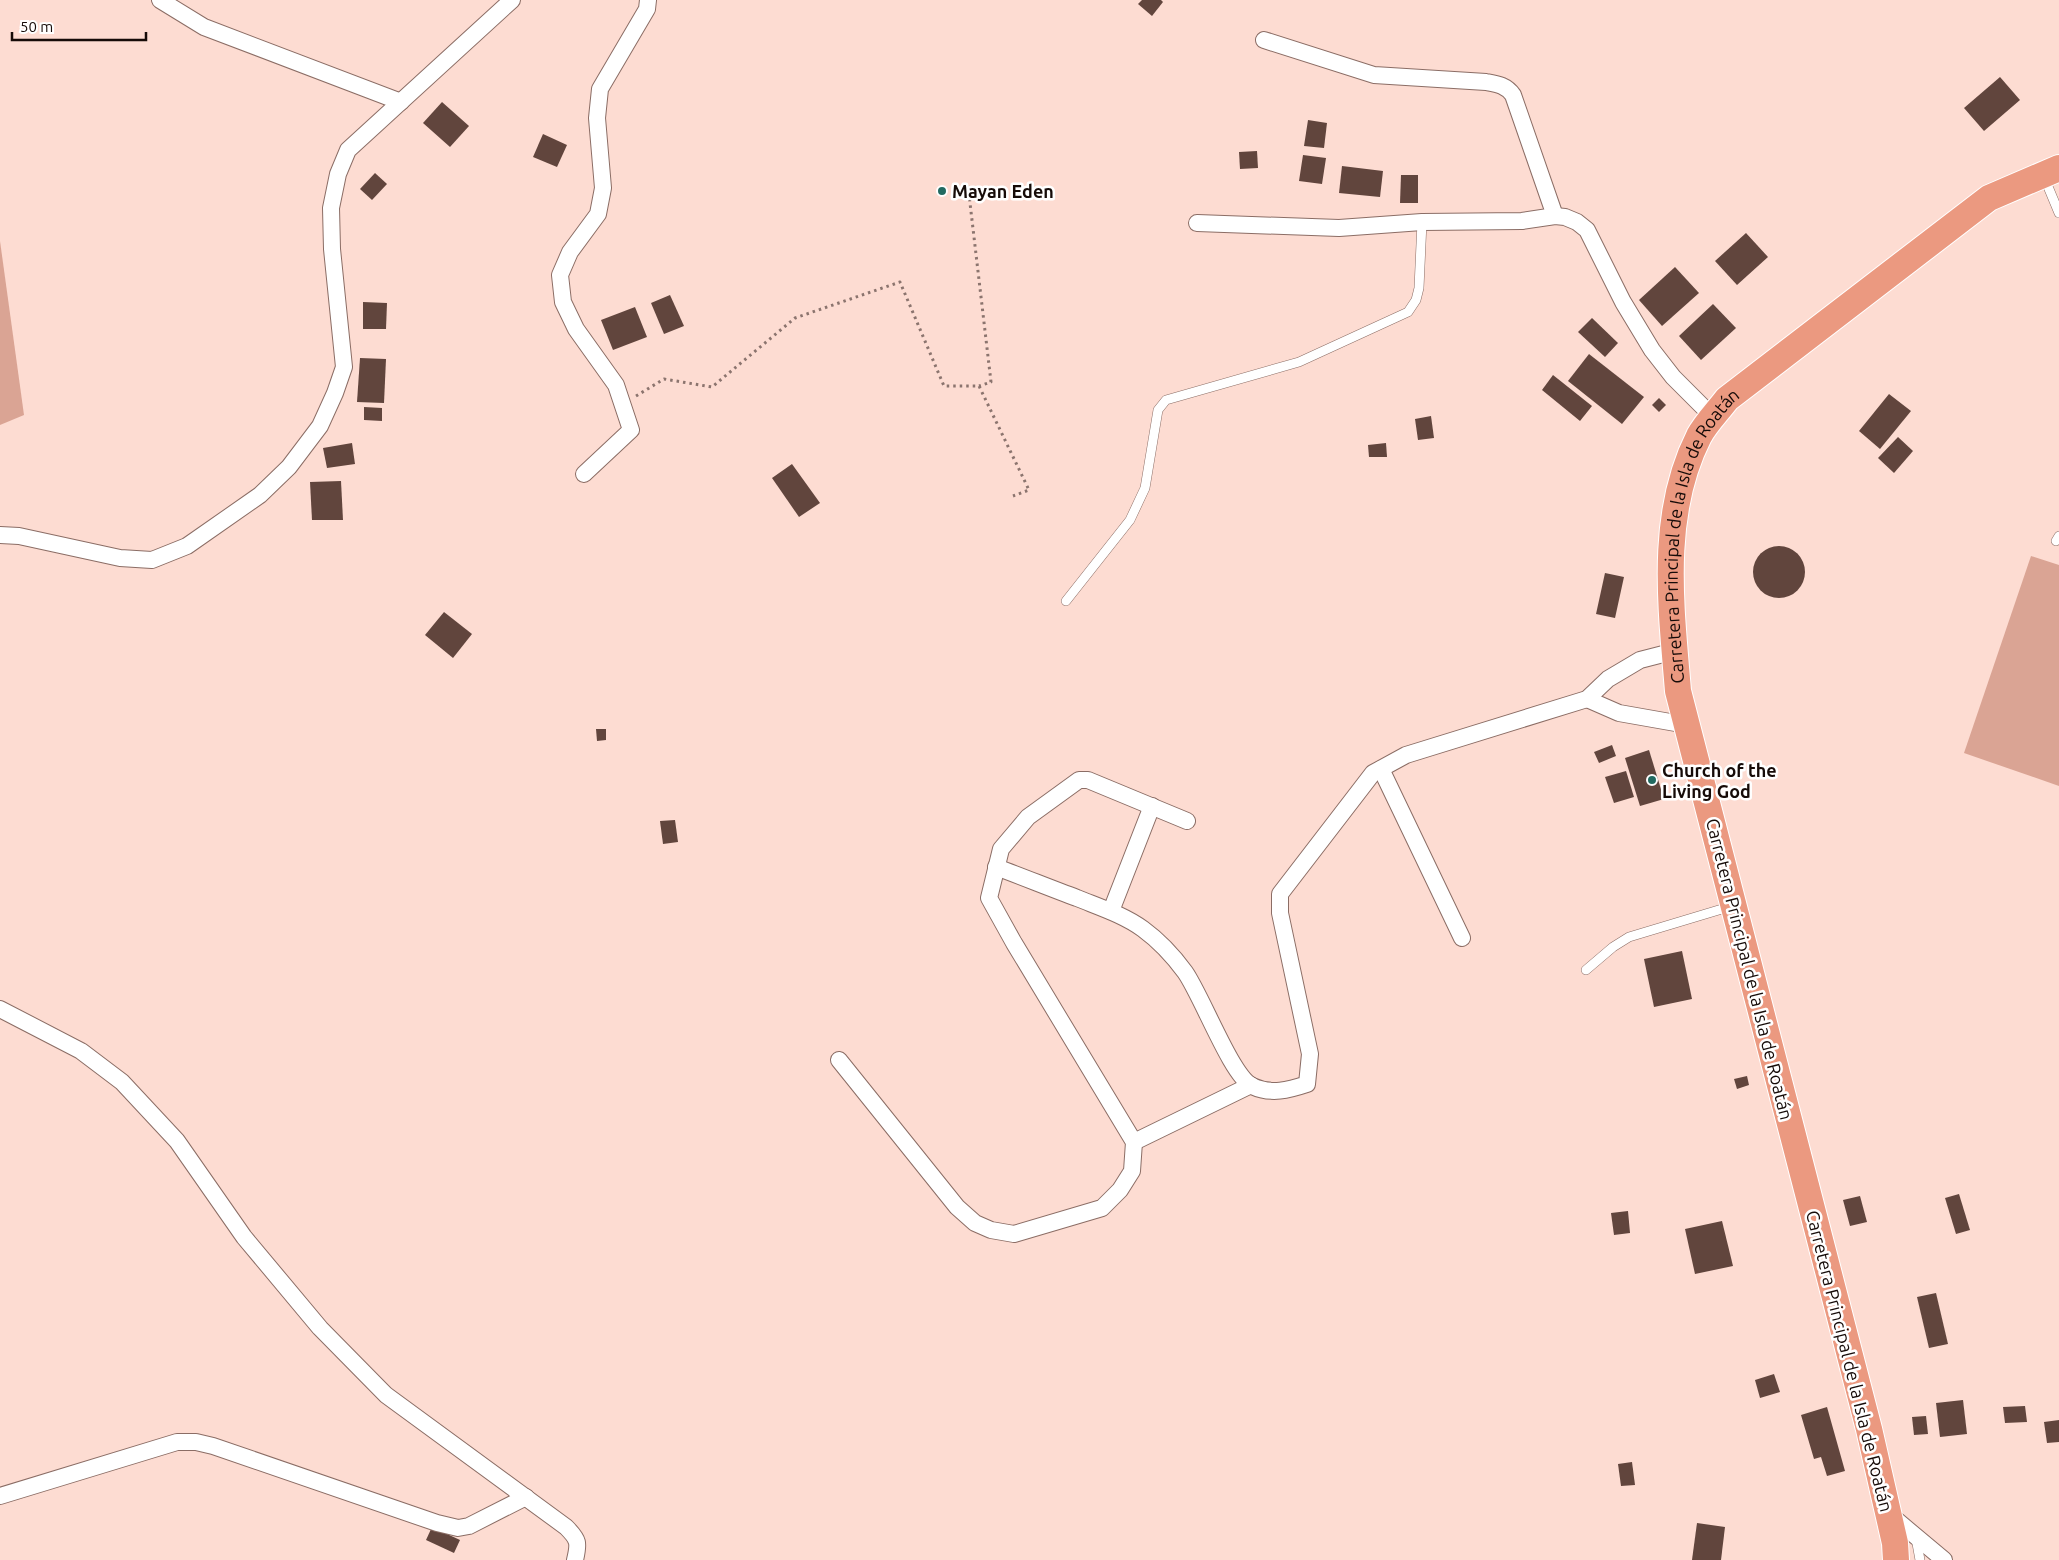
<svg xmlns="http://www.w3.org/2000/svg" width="2059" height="1560" font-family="Ubuntu,sans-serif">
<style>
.green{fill:#daa494}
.building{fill:#61453d}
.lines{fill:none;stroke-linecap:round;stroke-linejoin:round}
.lane-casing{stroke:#8b6d65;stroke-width:10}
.street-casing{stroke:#8b6d65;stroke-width:18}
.primary-casing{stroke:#fff;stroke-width:28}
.path{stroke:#8b746e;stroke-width:3;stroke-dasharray:2.5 4;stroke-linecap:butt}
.lane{stroke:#fff;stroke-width:9}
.street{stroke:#fff;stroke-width:16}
.primary{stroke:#eb9980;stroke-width:26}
.poi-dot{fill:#226a61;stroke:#fff;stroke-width:2}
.labels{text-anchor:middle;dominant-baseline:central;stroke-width:5;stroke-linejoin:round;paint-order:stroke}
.poi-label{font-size:18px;font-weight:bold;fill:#160b08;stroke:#fff;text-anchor:start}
.street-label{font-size:18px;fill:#160b08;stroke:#fff}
</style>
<rect width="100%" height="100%" fill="#fddcd2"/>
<!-- green -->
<g class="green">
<path d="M0,241L24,415L0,425Z"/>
<path d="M2031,556L2059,565V786L1964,753Z"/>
</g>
<!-- building -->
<g class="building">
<path d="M1142,0H1161L1163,2L1152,16L1138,4Z"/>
<path d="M2000,77L2020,100L1984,131L1964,108Z"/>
<path d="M442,102L469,126L450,147L423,123Z"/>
<path d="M1308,120L1327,123L1324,148L1304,146Z"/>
<path d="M543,134L567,145L557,167L533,157Z"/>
<path d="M1257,151L1258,168L1240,169L1239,152Z"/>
<path d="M1303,155L1326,158L1322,184L1299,181Z"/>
<path d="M1342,166L1383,171L1380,197L1339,193Z"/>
<path d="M375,173L387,184L372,200L360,189Z"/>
<path d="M1401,175H1418V203H1400Z"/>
<path d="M1746,233L1768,257L1737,285L1715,261Z"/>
<path d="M1675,267L1699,293L1662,326L1639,300Z"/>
<path d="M670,295L684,326L664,334L651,303Z"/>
<path d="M363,302L387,303L386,329H363Z"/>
<path d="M1713,304L1736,328L1701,360L1679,336Z"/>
<path d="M635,307L647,337L613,350L601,320Z"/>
<path d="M1592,318L1618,343L1605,357L1578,332Z"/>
<path d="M1589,354L1644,397L1622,424L1568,381Z"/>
<path d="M360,358L386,359L384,403L357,402Z"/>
<path d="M1553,375L1592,406L1580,421L1542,390Z"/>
<path d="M1889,394L1911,411L1880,449L1859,431Z"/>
<path d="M1659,398L1666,405L1659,412L1652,405Z"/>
<path d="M364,407L382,408V421L364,420Z"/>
<path d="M1431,416L1434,438L1418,440L1415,419Z"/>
<path d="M1898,437L1913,451L1894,473L1878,458Z"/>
<path d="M352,443L355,464L327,468L323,448Z"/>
<path d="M1386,443L1387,457H1369L1368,445Z"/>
<path d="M792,464L820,503L799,517L772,478Z"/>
<path d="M341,481L343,520H312L310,482Z"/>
<circle cx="1779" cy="572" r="26"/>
<path d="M1605,573L1624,577L1615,618L1596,614Z"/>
<path d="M444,612L472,634L453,658L425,635Z"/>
<path d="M596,729H606V740L597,741Z"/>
<path d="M1612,745L1616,756L1599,763L1594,752Z"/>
<path d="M1649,750L1664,799L1640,806L1625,758Z"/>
<path d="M1626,771L1634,797L1614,803L1605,777Z"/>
<path d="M675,820L678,842L663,844L660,821Z"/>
<path d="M1682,951L1692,999L1654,1007L1644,959Z"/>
<path d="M1747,1076L1749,1085L1737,1089L1734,1079Z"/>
<path d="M1959,1194L1970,1230L1956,1234L1945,1198Z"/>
<path d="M1860,1196L1867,1222L1850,1226L1843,1200Z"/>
<path d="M1628,1211L1630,1233L1614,1235L1611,1213Z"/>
<path d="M1722,1221L1733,1266L1695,1274L1685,1229Z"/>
<path d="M1936,1293L1948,1344L1929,1348L1917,1297Z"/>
<path d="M1774,1374L1780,1392L1760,1398L1755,1380Z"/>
<path d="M1963,1400L1967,1434L1940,1437L1936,1403Z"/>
<path d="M2025,1406L2027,1422L2005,1423L2003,1407Z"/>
<path d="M1827,1407L1845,1471L1827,1476L1821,1457L1814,1459L1801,1415Z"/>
<path d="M1926,1416L1928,1434L1914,1435L1912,1417Z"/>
<path d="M2059,1420V1442L2047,1443L2044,1422Z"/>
<path d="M1632,1462L1635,1485L1621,1486L1618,1464Z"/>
<path d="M1697,1523L1725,1527L1721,1560H1692Z"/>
<path d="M432,1527L460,1540L454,1553L426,1540Z"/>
</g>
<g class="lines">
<!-- lane casing -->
<g class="lane-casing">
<g id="lane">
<path d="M2044,177L2059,213"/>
<path d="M2056,541L2059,536"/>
<path d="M1066,601L1130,520L1145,488L1158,410L1166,400L1299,362L1408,312L1416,300L1419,288L1422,222"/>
<path d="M1586,970L1613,947L1629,937L1732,906"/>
<path d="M1916,1538L1920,1560"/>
</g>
</g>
<!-- street casing -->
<g class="street-casing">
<g id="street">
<path d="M160,0L204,27L401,102"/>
<path d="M1264,40L1374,75L1486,82C1497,84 1506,85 1513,95L1555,216"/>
<path d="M1197,223L1339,228L1422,222L1522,221L1555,216L1565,217L1577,222L1587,230L1623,302L1652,350L1673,377L1713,417"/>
<path d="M584,474L631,430L616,385L576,329L563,302L560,275L570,252L598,214L603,188L597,118L600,89L647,9L648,0"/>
<path d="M0,535L19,536L120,558L152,560L187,546L260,495L289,467L320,426L335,393L344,367L332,249L331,208L338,174L348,150L512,0"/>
<path d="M1587,699L1619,713L1687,725"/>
<path d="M1381,769L1462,938"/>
<path d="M996,867C1023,877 1050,888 1077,898C1099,907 1124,915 1143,929C1158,940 1174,957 1185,972C1202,996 1231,1075 1252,1086C1271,1095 1289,1090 1307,1084L1310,1054L1280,913V894L1373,773L1406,755L1587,699L1608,679L1640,660L1675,651"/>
<path d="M1111,911L1152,806"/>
<path d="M0,1009L81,1051L122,1082L177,1141L244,1237L320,1328L386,1395L566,1527C579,1540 579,1543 575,1560"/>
<path d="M839,1060L957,1207L975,1223L991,1230L1014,1234L1102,1208L1120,1190L1132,1171L1134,1142L1014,943L989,898L1001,849L1028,817L1079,780H1088L1187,821"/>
<path d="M1134,1142L1251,1085"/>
<path d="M0,1496L177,1442H196L213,1446L437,1523L458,1528L469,1526L526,1497"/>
<path d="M1888,1513L1944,1560"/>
</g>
</g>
<!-- primary casing -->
<g class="primary-casing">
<g id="primary">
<path id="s1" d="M1896,1560L1895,1543L1869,1429L1678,691C1671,605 1659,515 1699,436C1706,423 1718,411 1727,399L1989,198L2059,168"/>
</g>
</g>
<!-- path -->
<g class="path">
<path d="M968,186L991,382L979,386"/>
<path d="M636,396L664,379L712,387L795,318L900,282L944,386H979L1029,490L1013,496"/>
</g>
<!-- lane -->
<use href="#lane" class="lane"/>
<!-- street -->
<use href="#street" class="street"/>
<!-- primary -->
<use href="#primary" class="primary"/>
</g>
<!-- markers -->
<g class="poi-dot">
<circle cx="942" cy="191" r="5"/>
<circle cx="1652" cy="780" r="5"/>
</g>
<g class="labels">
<!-- poi labels -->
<g class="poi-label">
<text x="952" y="191">Mayan Eden</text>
<text x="1662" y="770">Church of the<tspan x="1662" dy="21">Living God</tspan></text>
</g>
<!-- street labels -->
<g class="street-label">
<text stroke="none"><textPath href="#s1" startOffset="1059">Carretera Principal de la Isla de Roatán</textPath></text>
<text transform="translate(1750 969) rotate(76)">Carretera Principal de la Isla de Roatán</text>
<text transform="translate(1850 1361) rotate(76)">Carretera Principal de la Isla de Roatán</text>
</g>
</g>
<!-- scale -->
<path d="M12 32v8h134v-8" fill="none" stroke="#160b08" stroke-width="2.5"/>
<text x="20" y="32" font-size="15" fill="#160b08" stroke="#ffffff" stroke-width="4" paint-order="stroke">50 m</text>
</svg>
